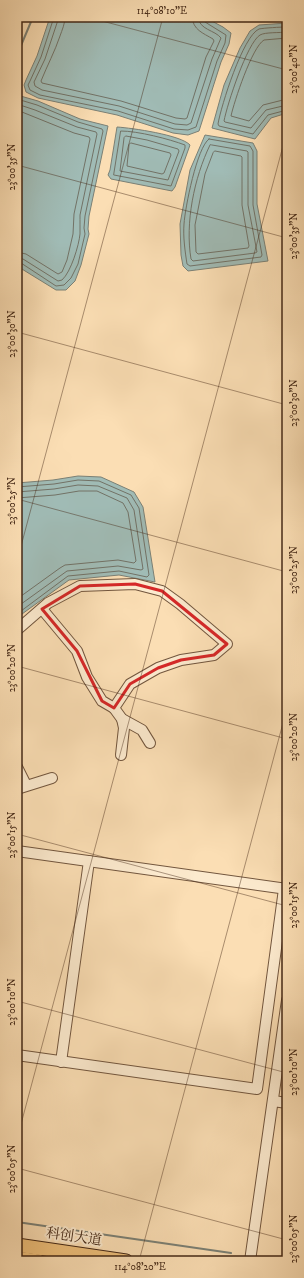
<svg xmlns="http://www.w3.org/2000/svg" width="304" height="1278" font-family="'IM FELL DW Pica','Noto Serif SC',serif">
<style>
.water{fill:#a0bbb5;stroke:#7b8075}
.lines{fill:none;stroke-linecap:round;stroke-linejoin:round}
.shore{stroke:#727266;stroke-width:1}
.stream{stroke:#7b8075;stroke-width:2}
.minor-casing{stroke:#72563e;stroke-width:12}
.major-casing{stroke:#442816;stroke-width:15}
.minor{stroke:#fceace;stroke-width:10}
.major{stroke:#eebf7a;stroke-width:13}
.marked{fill:none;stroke:#d62828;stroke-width:3;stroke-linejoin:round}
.ticks{fill:none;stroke:#442816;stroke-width:1;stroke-opacity:0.45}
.labels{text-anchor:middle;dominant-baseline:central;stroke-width:4;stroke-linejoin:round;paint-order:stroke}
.street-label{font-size:14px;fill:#442816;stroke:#fceace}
.neatline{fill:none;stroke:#442816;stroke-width:1.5}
.ticks-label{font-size:10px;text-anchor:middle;fill:#442816}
</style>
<rect width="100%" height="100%" fill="#fbdeb4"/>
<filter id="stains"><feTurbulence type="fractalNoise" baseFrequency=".005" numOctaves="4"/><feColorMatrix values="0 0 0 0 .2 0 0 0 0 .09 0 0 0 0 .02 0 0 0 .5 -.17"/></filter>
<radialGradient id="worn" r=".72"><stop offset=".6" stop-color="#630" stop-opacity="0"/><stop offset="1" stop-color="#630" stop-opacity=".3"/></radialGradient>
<!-- water -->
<g class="water">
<path d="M50,17H204L223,27L231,33L229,44L221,62L199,131L188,135L173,133L117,115L38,98L26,92L24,85L26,80L37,56Z"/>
<path d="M287,23V113L271,118L255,139L212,128L224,85L240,48L250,31L259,25Z"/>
<path d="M17,95L38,101L80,119L108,126L89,216L88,229L89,234L81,265L75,281L66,290H56L17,266Z"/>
<path d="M117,127C132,128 181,135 190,145L175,187L172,191L111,179L108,175L110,170Z"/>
<path d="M205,135L253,143L257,151V204L268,261L188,271L183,266L181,255L180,224L190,170Z"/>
<path d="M78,476L101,477L134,492L143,507L155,582L119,575L69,580L22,614L17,620V483L53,480Z"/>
</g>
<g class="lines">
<!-- shore -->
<g class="shore">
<path d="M54,17L41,57L30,81L28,85L30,90L40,95L118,111L174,129L188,130L196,127L217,61L225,43L226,35L205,22L203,17"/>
<path d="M59,17L45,59L34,82L35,86L42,90L119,106L175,124L187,125L191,123L212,59L221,38C215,30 199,30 198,17"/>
<path d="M65,17C65,24 62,30 60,36C55,51 47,66 41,81L42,83L121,101L176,118L185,119L187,118L206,57L214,41L213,39C203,33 193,30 192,17"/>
<path d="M287,27C281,27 263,28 259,29C243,36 221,106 218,124L219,126L253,134L268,115L287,110"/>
<path d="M287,32C280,33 265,32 260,35C247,43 227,105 224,121L225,122L251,128L266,110L287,105"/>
<path d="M287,38L264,40C252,47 234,102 231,116L249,121L263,105L287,99"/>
<path d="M17,99L37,105L78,122L102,129L103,131L85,216L84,228L85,234L78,264L71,278L64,285L56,286L21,263H17"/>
<path d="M17,104L35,110L77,127L96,132L97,134L80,215C80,221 80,227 80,234C79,245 71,272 62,280L58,281L23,259L17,258"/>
<path d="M17,110L74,133L89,137L90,139L74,214L73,234L67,260L62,272L58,274L26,254L17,252"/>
<path d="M121,131C138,131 169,139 185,145V148L171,186L114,175Z"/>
<path d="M126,136L147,140L178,149L179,151L168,180L120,171L124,138Z"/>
<path d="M209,139L250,146L253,151V205L262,255L261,257L190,266L187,264C185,251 183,237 184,224C185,208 197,147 209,139Z"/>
<path d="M131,143L170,153L171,155L164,173L162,174L127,166L129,145Z"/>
<path d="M212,145L247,151L248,152V205L257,252L255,253L193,261L191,259C185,223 194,178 210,145Z"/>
<path d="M215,151L241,156L242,157V205L249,246L248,248L198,254L196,252L195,225L205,174L213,153Z"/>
<path d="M17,487L54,484L78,480L99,481L131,495L139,508L149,575L147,577L119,571L68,576L17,614"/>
<path d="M17,492L54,489L78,485L98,486L127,498L134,510L143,569L141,570L118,566L67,571L17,607"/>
<path d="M17,498L55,495L79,491H97L123,503L128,512L136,561L134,563L118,560L65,565L60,568L17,599"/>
</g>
<!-- stream -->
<g class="stream">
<path d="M17,55L33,17"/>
<path d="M17,1222L231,1253"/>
<path d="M269,1259L285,1261"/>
</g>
<!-- minor casing -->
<g class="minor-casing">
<g id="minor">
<path d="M42,609L77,651L87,677L102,701L114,708"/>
<path d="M17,630L48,603L80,586L135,584L162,591L180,604L227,644L214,655L181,660L158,668L130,684L114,708L122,719L142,730L150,743"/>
<path d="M121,755L124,728L122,719"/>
<path d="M17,767L26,785"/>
<path d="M17,789L52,778"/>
<path d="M17,851L287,889"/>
<path d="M17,1055L257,1089L284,889"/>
<path d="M61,1062L89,861"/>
<path d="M273,1101L287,1103"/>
<path d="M250,1261L287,1000"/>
</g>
</g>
<!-- major casing -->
<g class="major-casing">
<g id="major">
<path d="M17,1245L126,1261"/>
<path d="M17,1258L38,1261"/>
</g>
</g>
<!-- minor -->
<use href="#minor" class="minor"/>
<!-- major -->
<use href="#major" class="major"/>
</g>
<!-- marked area -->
<path class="marked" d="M135,584L162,591L227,644L214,655L181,660L158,668L130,684L114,708L102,701L77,651L42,609L80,586Z"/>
<!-- ticks -->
<path class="ticks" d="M87,17L287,70M17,165L287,238M17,332L287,405M17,499L287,572M17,561L163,17M17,666L287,739M17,834L287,906M17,1001L287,1073M17,1139L287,131M17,1168L287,1240M139,1261L287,708"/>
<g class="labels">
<!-- street labels -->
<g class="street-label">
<text transform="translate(74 1237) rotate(8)">科创大道</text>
</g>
</g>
<!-- margin -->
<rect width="304" height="1278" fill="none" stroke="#fbdeb4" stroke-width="44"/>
<rect x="22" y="22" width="260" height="1234" class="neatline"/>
<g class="ticks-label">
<text x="162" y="14">114°08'10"E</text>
<text transform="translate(293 69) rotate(-90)" y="4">23°00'40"N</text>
<text transform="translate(11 167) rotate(-90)" y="4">23°00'35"N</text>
<text transform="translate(293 236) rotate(-90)" y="4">23°00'35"N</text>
<text transform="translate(11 334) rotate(-90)" y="4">23°00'30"N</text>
<text transform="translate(293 403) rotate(-90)" y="4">23°00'30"N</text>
<text transform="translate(11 501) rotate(-90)" y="4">23°00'25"N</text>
<text transform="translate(293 570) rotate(-90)" y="4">23°00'25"N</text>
<text transform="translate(11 668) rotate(-90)" y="4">23°00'20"N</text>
<text transform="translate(293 737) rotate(-90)" y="4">23°00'20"N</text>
<text transform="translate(11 835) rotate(-90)" y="4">23°00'15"N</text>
<text transform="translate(293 905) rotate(-90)" y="4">23°00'15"N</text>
<text transform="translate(11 1002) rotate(-90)" y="4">23°00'10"N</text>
<text transform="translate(293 1072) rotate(-90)" y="4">23°00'10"N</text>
<text transform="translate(11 1169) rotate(-90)" y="4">23°00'05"N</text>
<text transform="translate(293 1239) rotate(-90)" y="4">23°00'05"N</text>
<text x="140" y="1270">114°08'20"E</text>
</g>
<rect width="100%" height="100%" filter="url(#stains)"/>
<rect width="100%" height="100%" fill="url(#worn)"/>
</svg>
